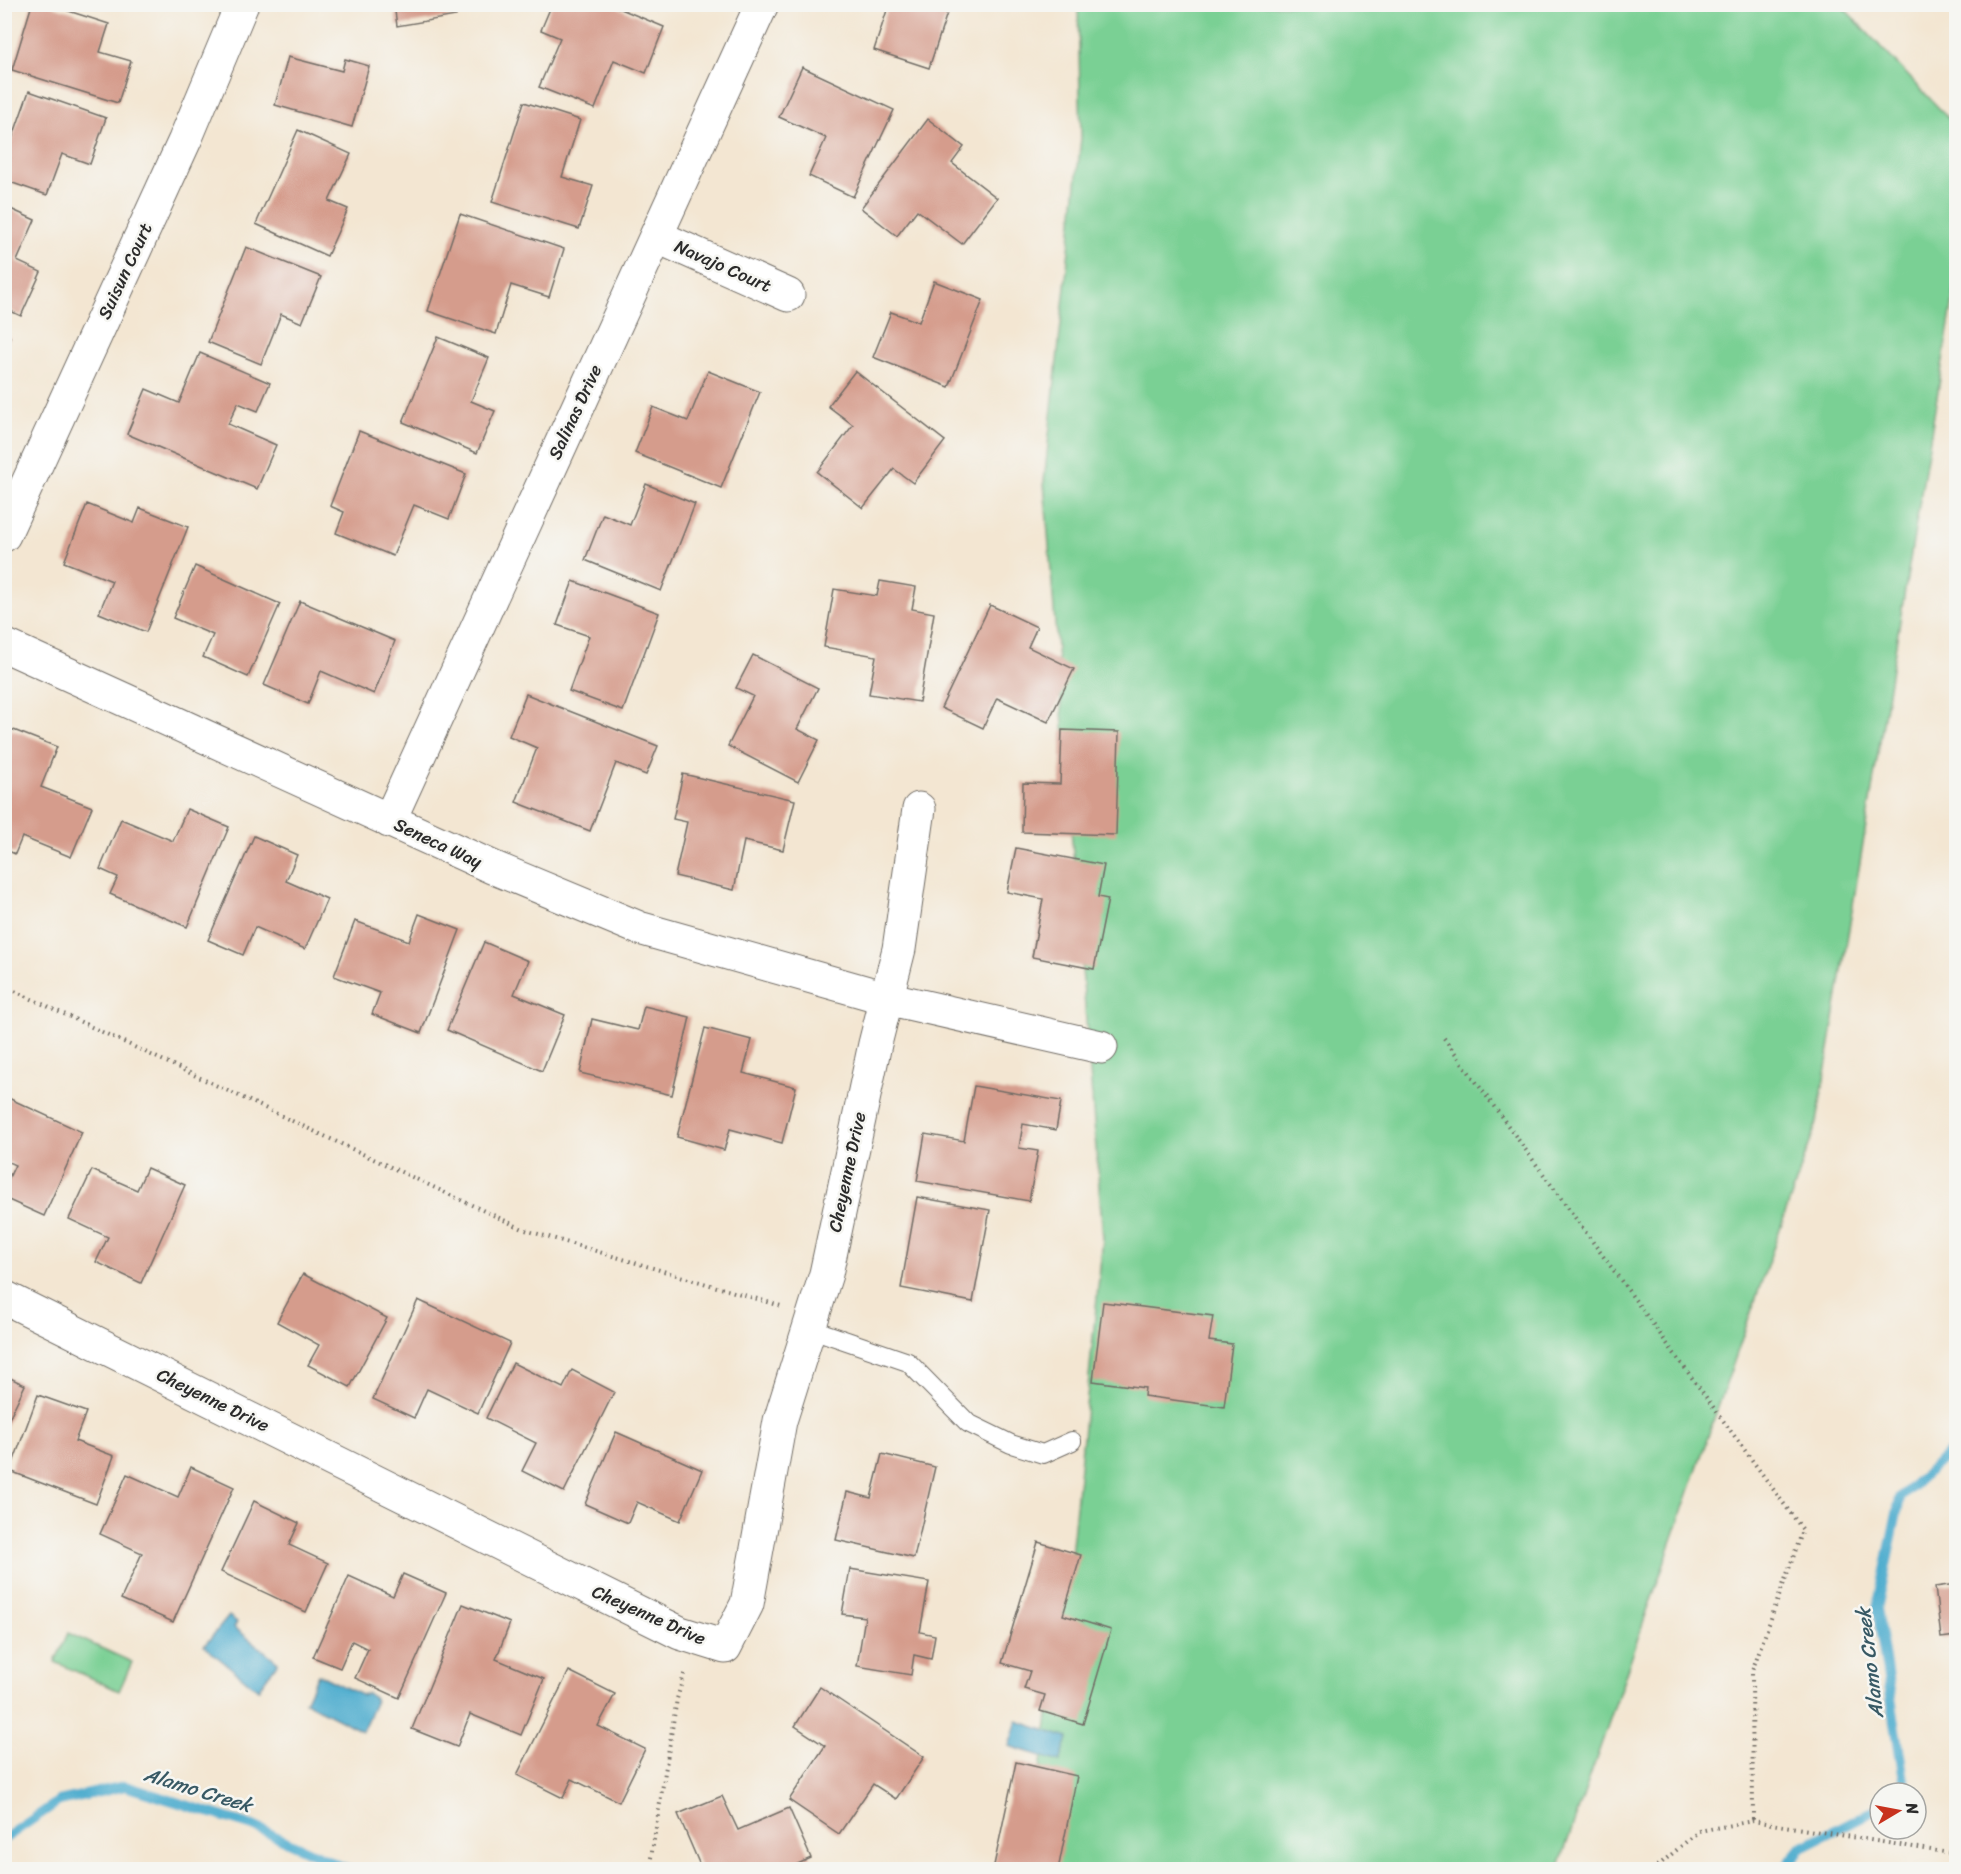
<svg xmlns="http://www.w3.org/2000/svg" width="1961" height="1874" font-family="Sriracha,sans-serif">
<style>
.green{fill:#7ad094;stroke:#527e60;stroke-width:1.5}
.water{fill:#51aecf;stroke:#3e6c7d;stroke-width:1.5}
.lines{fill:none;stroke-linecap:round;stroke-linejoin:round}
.stream{stroke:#51aecf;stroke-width:10}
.building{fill:#d59c8c}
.lane-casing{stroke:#716c65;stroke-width:20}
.street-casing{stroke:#716c65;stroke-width:35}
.path{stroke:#716c65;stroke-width:4;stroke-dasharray:1.5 4.5;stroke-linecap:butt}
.lane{stroke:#fff;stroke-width:18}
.street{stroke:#fff;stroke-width:33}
.labels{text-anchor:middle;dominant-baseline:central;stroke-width:5;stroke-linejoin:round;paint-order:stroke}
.street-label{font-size:18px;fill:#2b2b2b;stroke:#f6f6f2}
.water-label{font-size:20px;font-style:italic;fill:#385964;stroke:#f6f6f2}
</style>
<rect width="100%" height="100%" fill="#f6f6f2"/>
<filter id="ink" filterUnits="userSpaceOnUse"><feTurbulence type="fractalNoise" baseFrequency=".0167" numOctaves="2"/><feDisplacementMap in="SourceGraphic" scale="12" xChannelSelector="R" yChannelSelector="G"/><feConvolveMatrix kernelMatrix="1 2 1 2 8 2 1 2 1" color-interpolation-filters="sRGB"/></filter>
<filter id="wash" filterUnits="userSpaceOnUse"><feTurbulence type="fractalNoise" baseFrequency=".008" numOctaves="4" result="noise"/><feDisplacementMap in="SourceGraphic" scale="24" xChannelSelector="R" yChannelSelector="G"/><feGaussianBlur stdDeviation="1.35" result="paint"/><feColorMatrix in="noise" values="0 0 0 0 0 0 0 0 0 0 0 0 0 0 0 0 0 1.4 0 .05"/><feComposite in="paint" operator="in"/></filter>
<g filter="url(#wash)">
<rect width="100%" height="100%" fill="#f3e6d2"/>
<!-- green -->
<g class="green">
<path d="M1078,5H1841L1956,126V282L1817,1122L1558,1869L1025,1870L1069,1576L1103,1238L1044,482L1081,138Z"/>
<path d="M68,1633L132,1662L119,1691L55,1662Z"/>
</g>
<!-- water -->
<g class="water">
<path d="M229,1616L237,1622L234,1627L278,1662L258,1690L204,1646Z"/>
<path d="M318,1674L361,1695L367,1693L374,1698L375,1703L362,1731L305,1702Z"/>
<path d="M1017,1721L1068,1738L1060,1762L1009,1746Z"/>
</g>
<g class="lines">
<!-- stream -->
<g class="stream">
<path d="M1906,1793L1877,1609L1900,1498L1956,1446"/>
<path d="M4,1839L59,1801L125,1786L253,1826L349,1870"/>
<path d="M1783,1870L1802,1847L1880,1807"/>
</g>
</g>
<g id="blocks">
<!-- building -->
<g class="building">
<path d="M32,4H47L109,24L100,52L131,61L118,103L12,70Z"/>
<path d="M394,4H454L456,16L397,26Z"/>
<path d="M552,4H609L664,27L646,73L614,60L595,109L539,87L560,38L541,30Z"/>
<path d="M889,4H950L929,68L874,50Z"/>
<path d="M1942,4H1956V15Z"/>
<path d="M288,57L342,71L345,59L369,66L352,127L275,105Z"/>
<path d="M802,67L894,110L853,197L809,176L826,138L779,117Z"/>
<path d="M29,91L106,118L90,164L62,154L47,195L4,180V162Z"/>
<path d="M524,102L580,120L562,177L593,186L579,229L492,202Z"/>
<path d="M928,119L964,147L952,163L997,198L962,244L917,210L897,236L861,208Z"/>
<path d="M298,130L351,154L329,201L348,209L327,256L256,224Z"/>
<path d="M4,206L35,220L17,261L41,272L21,316L4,308Z"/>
<path d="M460,214L564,249L549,297L511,285L496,334L428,311Z"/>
<path d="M246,247L321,277L302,323L281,314L261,364L208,342Z"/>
<path d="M934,281L983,300L949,387L873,357L891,312L919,322Z"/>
<path d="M4,335L10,337L4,349Z"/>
<path d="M438,337L489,358L471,401L495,411L477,453L403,422Z"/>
<path d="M200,353L270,383L258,411L238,403L228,424L276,445L257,489L127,434L146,389L179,403Z"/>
<path d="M708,371L760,392L721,488L635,453L653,407L688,421Z"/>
<path d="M855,371L945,441L913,483L894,469L863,508L817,472L853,425L828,406Z"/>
<path d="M359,431L466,474L449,519L414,505L393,556L336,533L344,512L330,506Z"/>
<path d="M646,484L695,504L661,591L585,560L603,514L630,525Z"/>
<path d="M87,504L134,523L140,508L188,527L146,632L99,613L112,581L64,562Z"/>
<path d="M195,566L280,604L248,677L203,657L213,635L173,618Z"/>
<path d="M573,581L659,613L623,711L569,691L589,636L557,625Z"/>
<path d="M880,581L916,587L912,609L934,613L919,702L869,694L876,656L824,647L834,589L877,596Z"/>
<path d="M300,601L395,641L374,694L321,671L308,704L264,685Z"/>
<path d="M990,605L1037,627L1028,647L1074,669L1048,722L997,698L983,728L941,708Z"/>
<path d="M753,655L818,688L797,729L819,740L798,782L728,746L753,696L736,688Z"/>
<path d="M526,694L658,746L646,775L616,763L590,831L516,802L537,748L509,736Z"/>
<path d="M11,729L57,747L41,787L92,807L71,857L22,837L15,854L4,849V746Z"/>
<path d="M1062,730L1119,732L1116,835L1022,832L1023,783L1060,784Z"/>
<path d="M683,774L795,800L783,850L744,841L734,890L675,876L687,822L673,819Z"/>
<path d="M187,809L229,827L187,927L110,894L118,877L100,869L121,819L173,841Z"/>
<path d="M254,836L297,855L286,881L327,899L305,949L255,927L243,955L208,940Z"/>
<path d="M1016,848L1104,865L1098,897L1108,899L1094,969L1032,957L1043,899L1007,892Z"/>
<path d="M419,914L460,930L421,1033L372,1014L380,993L334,976L355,921L409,941Z"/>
<path d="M484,942L528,961L514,994L565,1015L542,1071L447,1030Z"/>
<path d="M644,1006L690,1017L672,1095L580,1073L592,1019L638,1030Z"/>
<path d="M705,1028L752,1040L743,1073L796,1087L782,1143L730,1129L724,1150L677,1137Z"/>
<path d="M974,1086L1061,1101L1056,1130L1023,1124L1019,1148L1038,1151L1029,1201L917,1181L925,1134L964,1141Z"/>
<path d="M4,1096L82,1132L44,1216L4,1198V1188L15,1165L4,1160Z"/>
<path d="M147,1168L185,1185L141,1283L96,1262L108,1237L69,1219L92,1170L137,1190Z"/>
<path d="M917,1197L990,1210L973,1302L901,1288Z"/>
<path d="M303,1274L387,1318L350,1387L308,1365L319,1345L277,1322Z"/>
<path d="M418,1300L510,1343L478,1413L427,1389L414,1418L373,1399Z"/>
<path d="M1103,1302L1213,1316L1209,1341L1232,1344L1224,1407L1144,1396L1145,1388L1093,1381Z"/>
<path d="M513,1363L563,1388L572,1370L614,1392L564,1492L522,1471L536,1443L486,1418Z"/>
<path d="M4,1375L25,1385L4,1429Z"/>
<path d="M38,1395L86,1412L75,1441L114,1456L96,1504L10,1471Z"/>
<path d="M616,1432L702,1470L680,1521L637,1502L628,1523L585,1504Z"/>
<path d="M882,1454L935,1467L914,1558L836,1540L847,1492L871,1498Z"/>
<path d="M191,1467L234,1487L173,1622L121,1599L142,1553L100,1534L127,1474L178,1497Z"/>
<path d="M254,1501L299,1523L289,1545L328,1563L306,1612L221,1572Z"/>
<path d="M1038,1542L1081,1555L1063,1615L1111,1630L1083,1724L1040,1711L1045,1695L1024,1689L1030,1671L1002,1663Z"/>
<path d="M850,1569L929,1582L920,1632L935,1635L931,1659L914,1655L911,1675L857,1666L865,1617L842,1614Z"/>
<path d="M403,1574L446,1593L399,1698L355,1678L368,1649L352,1641L340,1668L313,1657L349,1576L393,1596Z"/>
<path d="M1956,1584V1636L1941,1638L1935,1587Z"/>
<path d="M463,1604L510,1623L496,1659L544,1679L521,1735L470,1714L457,1747L412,1729Z"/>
<path d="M569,1671L615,1694L598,1726L645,1749L619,1802L572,1779L563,1798L517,1775Z"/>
<path d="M820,1687L924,1757L896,1799L873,1784L839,1834L789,1800L825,1746L795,1726Z"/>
<path d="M1016,1762L1077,1776L1058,1870H993Z"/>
<path d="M722,1796L738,1830L789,1808L811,1858L793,1866L795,1870H702L678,1814Z"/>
</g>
</g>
</g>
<g filter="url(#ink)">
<use href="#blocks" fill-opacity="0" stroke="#716c65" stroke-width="1.5"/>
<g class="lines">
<!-- lane casing -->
<g class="lane-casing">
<path id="lane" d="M809,1328L908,1362L968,1423L1011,1444L1043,1454L1072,1441"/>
</g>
<!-- street casing -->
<g class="street-casing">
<g id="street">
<path d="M658,237L788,295"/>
<path d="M4,535L185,140L242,4"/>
<path d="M4,645L492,867L639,928L886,998L1101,1047"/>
<path d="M389,821L762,4"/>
<path d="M4,1297L680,1633L725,1647L747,1604L780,1421L826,1274L875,1044L899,949L919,809"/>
</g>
</g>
<!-- path -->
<g class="path">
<path d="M4,986L525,1230L781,1306"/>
<path d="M1444,1038L1803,1530L1752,1671L1753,1821"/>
<path d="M649,1870L677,1699L685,1671"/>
<path d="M1653,1870L1699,1831L1753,1821L1956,1854"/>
</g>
<!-- lane -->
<use href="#lane" class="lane"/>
<!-- street -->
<use href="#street" class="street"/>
</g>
</g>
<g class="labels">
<!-- street labels -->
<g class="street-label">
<text transform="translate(723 266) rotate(24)">Navajo Court</text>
<text transform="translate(125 271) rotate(-65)">Suisun Court</text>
<text transform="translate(575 412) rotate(-65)">Salinas Drive</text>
<text transform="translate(438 843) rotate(25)">Seneca Way</text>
<text transform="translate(847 1172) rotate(-78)">Cheyenne Drive</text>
<text transform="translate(213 1400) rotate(26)">Cheyenne Drive</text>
<text transform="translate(649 1615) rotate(24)">Cheyenne Drive</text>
</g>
<!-- water labels -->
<g class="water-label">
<text transform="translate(1870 1663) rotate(-97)">Alamo Creek</text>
<text transform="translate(198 1790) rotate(17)">Alamo Creek</text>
</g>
</g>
<!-- margin -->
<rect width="1961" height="1874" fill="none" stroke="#f6f6f2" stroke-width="24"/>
<!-- north arrow -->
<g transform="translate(1898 1811) rotate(80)"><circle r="28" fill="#f6f6f2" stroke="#a5a5a2" stroke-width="1.5"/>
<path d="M0-4.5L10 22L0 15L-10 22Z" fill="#c8321e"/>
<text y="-9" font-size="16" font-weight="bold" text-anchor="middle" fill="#2b2b2b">N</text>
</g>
</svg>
